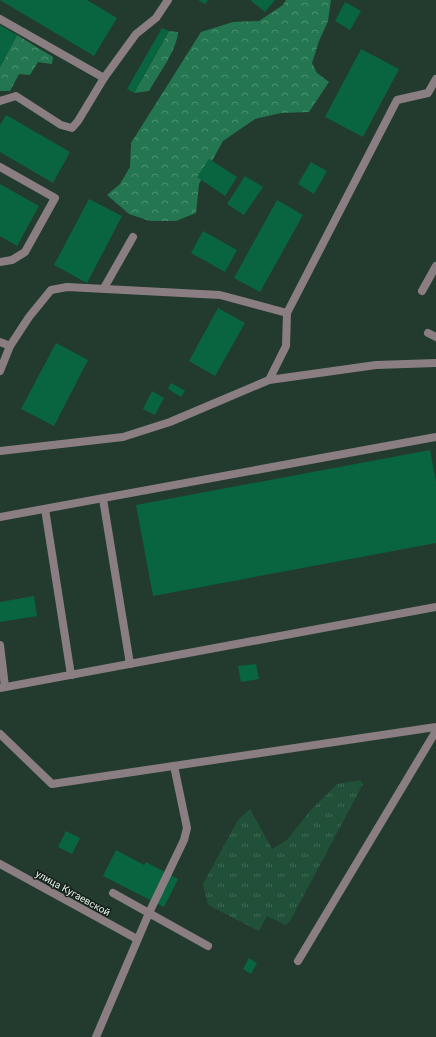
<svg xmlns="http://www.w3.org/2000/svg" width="436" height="1037" font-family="Roboto,sans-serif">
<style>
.grass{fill:url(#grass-tufts)}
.forest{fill:url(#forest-crowns)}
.building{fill:#086540}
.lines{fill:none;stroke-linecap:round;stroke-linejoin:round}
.lane{stroke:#8b7e82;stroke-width:8}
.street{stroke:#8b7e82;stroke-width:8}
.labels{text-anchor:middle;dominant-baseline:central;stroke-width:3;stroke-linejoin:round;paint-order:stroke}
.street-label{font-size:10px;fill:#e3f1e8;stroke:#151f19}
</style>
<defs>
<pattern id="grass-tufts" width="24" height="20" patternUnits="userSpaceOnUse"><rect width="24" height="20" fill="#215039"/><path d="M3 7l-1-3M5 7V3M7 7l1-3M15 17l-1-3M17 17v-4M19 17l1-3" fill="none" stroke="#416a56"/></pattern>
<pattern id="forest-crowns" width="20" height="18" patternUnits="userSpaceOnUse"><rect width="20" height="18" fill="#237650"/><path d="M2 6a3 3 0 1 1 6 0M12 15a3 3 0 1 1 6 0" fill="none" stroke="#4d9172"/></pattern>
</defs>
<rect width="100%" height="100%" fill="#233b2e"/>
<!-- grass -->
<path class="grass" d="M360,780L363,784L290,921L285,925L267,916L259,931L208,905L203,884L238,820L250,809L272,849L287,840L310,811L337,784Z"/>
<!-- forest -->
<g class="forest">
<path d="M286,0H331L328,21L319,41L312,63L317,73L329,82L309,112L281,113L255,119L223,141L199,184L196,213L176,221H150L129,214L107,195L120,184L130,167L131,143L201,32L233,22L259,21L283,5Z"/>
<path d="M169,31L178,32C177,50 158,75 149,91L134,93Z"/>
<path d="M17,35L53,57L52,64L38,62L30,75L19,74L10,91H0V67Z"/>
</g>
<!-- building -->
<g class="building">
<path d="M0,0H87L117,18L94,56Z"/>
<path d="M198,0H208L205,4Z"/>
<path d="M252,0H275L265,12L251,1Z"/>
<path d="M345,2L361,11L350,30L335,21Z"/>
<path d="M0,25L17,35L0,67Z"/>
<path d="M162,28L169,31L134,93L127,89Z"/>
<path d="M361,49L399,69L363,137L325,117Z"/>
<path d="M6,115L70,152L53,183L0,152V125Z"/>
<path d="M209,159L237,177L225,196L197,177Z"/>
<path d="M311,162L327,171L314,194L298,184Z"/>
<path d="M245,176L263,187L244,215L227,204Z"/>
<path d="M0,184L39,206L17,246L0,236Z"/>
<path d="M89,199L122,216L87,283L54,265Z"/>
<path d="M277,200L303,215L260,292L234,278Z"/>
<path d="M203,231L237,250L225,272L191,253Z"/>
<path d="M218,308L245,323L215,376L189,361Z"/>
<path d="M56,343L88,360L54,426L21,409Z"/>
<path d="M171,383L185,391L181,397L168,389Z"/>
<path d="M152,391L164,398L155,415L143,409Z"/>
<path d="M430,450L436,482V543L153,596L136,505Z"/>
<path d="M34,596L37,616L0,622V602Z"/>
<path d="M256,664L259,679L241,682L238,666Z"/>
<path d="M66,831L80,838L72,854L58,847Z"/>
<path d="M116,850L144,865L146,862L178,879L164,907L103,876Z"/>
<path d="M249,958L257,963L251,974L243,969Z"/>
</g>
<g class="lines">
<!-- lane -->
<g class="lane">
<path d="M0,19L104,78"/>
<path d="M0,101L16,96L61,125L72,128L78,121L104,78L136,34L156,18L168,0"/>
<path d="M0,167L55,198L25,252L12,260L0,262"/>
<path d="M104,288L133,237"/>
<path d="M422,291L436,266"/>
<path d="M428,333L436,337"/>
<path d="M0,342L10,346"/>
<path d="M0,371L10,346L29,317L51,290L67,287L220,295L287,313"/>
<path d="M269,380L376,365L436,363"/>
<path d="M0,451L123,437L170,422L269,380L286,346L287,313L397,100L428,93L436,79"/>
<path d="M103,499L130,664"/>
<path d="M45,509L71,675"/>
<path d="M0,517L436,437"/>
<path d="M0,645L5,687"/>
<path d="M0,688L436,607"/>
<path d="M0,734L52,784L436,727"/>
<path d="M113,893L208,946"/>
<path d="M149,913L184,840L187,828L174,766"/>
<path d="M298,961L436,731"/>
</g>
<!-- street -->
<g class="street">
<path d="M0,864L137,939"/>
<path d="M96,1037L149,913"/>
</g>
</g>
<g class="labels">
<!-- street labels -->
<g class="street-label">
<text transform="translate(73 893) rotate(29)">улица Кугаевской</text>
</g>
</g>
</svg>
